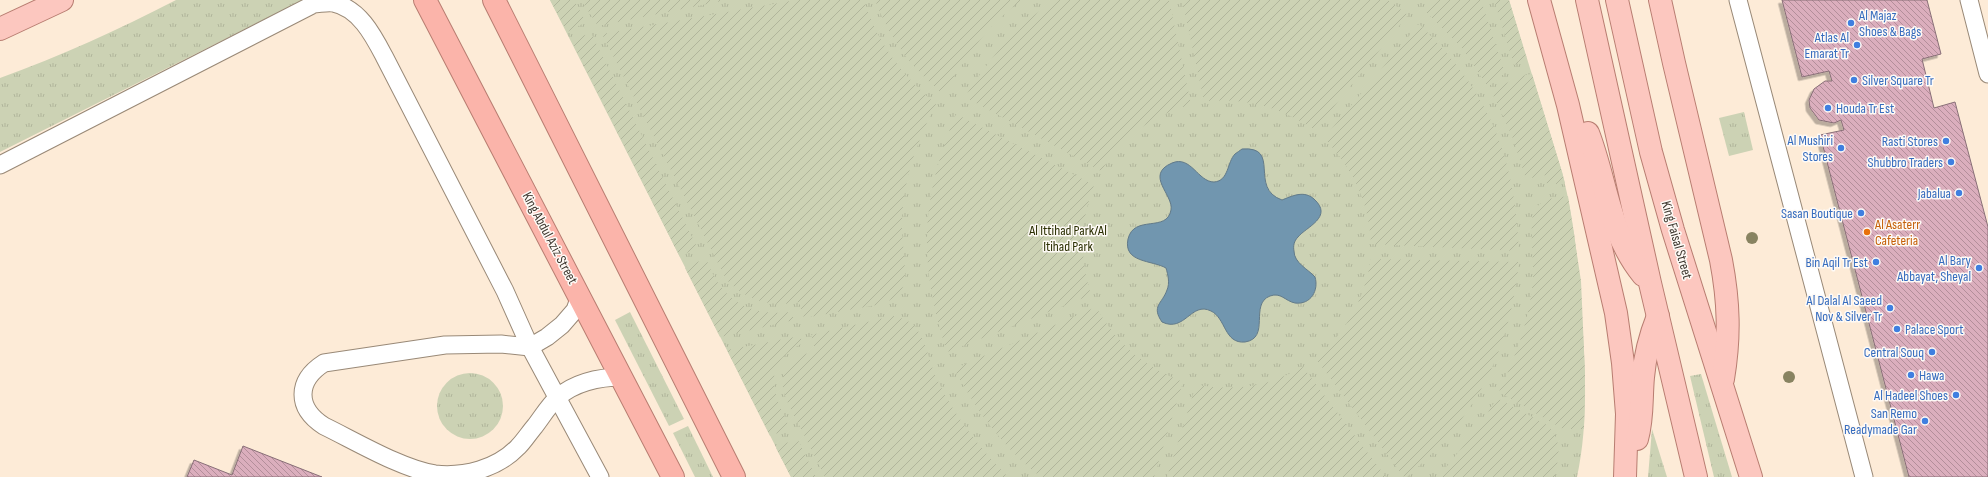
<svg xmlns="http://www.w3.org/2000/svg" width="1988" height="477" font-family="'Sofia Sans Condensed',sans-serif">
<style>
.grass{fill:url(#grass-tufts)}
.garden{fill:url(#garden-furrows)}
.water{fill:#7196af;stroke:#627a89}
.building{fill:url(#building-back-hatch);stroke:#886f77;filter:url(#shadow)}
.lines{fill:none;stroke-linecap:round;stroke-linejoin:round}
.service-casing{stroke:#998977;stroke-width:19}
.primary-casing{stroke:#b87d71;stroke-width:24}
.trunk-casing{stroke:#b87d71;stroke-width:24}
.service{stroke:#fff;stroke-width:17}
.primary{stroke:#fcc7bf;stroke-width:22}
.trunk{stroke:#fbb4aa;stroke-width:22}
.tree{fill:#888361}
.shop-dot{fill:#3f7fe0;stroke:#fefaf6;stroke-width:1.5}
.food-dot{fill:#e8710a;stroke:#fefaf6;stroke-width:1.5}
.labels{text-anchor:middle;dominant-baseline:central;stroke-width:3;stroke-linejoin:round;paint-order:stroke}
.shop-label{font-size:14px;fill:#366cbe;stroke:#fefaf6;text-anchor:end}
.food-label{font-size:14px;fill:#c56008;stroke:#fefaf6;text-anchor:start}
.park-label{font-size:14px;fill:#292e00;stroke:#fefaf6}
.street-label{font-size:14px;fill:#3e372f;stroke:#fefaf6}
</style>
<defs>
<pattern id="grass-tufts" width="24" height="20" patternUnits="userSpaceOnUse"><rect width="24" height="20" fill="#ccd2b4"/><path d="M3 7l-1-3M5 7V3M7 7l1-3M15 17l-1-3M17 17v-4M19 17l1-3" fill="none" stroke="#b0b59b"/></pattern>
<pattern id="garden-furrows" width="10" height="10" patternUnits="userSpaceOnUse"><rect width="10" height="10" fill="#ccd2b4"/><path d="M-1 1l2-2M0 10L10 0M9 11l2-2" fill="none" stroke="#b0b59b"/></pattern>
<pattern id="building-back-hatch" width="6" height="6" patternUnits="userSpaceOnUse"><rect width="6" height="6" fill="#dbaebd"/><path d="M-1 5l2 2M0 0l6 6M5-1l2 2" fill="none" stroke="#b38e9a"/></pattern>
<filter id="shadow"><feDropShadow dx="-3.5" dy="3.5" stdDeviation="0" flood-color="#0004"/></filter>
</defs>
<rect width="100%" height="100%" fill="#fdebd7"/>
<!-- grass -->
<g class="grass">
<path d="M176,0H303L0,152V78C61,56 118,30 176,0Z"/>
<path d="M550,0H1509L1562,172C1576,226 1580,280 1583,335C1586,383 1587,430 1577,477H791Z"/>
<path d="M1744,112L1753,150L1729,156L1719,118Z"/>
<path d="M630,312L684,419L669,426L615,320Z"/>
<circle cx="470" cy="406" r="33"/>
<path d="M1701,374L1732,477H1714L1690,376Z"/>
<path d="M688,426L713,477H695L673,433Z"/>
<path d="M1652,429L1667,477H1648Z"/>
</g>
<!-- garden -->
<g class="garden">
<path d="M550,0H574L586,22L567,32Z"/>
<path d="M581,0H727L598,26Z"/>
<path d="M796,0H864C877,43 903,76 936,104C916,143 902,183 902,227C902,241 907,274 904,284C901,295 891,300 882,304L804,318L799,302C771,308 745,300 726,279L602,34Z"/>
<path d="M875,0H1022C988,24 964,59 943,94C910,66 891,41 875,0Z"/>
<path d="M1055,0H1169L1191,104C1150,117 1125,135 1101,171L965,97C989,59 1017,25 1055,0Z"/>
<path d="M1182,0H1388L1408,15L1315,130C1278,106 1248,98 1204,101Z"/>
<path d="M1436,0H1481L1505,73L1488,87L1461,47L1426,12Z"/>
<path d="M1494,0H1509L1527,60L1514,65Z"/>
<path d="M1419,24C1489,92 1515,154 1519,251L1371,244C1369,201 1353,169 1324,138Z"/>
<path d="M591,33L697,247L680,257L571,40Z"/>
<path d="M1532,74L1562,172L1565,183L1547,185L1546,175L1526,179L1512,136L1493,95C1504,83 1515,76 1532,74Z"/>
<path d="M956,114L1094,185C1080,224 1079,255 1091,295L947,352C918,263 920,201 956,114Z"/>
<path d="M1568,196L1581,281L1585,373L1584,429H1563L1499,392C1516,356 1530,319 1533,279C1534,263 1529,223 1534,212C1540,198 1555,198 1568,196Z"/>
<path d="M706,258C720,299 748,317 791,312L794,320L720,337L685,268Z"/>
<path d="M1371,259L1519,262C1509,354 1477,416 1407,477H1404L1316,359C1347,331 1364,300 1371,259Z"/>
<path d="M1096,307C1118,345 1142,365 1183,382L1154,477H1041C1003,448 977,411 954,369Z"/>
<path d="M893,316C902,318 911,321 916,328C927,342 929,363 937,379C955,417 979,447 1008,477H825C816,460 808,442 799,425C781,390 768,368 815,350L811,335Z"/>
<path d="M800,336L803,343C760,364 773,394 790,428L770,436L727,350Z"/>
<path d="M1303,367L1386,477H1167L1196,385C1238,391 1266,387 1303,367Z"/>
<path d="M1497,398L1547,425C1564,442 1558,456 1555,477H1438L1479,427Z"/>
<path d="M797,438L816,477H791L776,448Z"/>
</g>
<!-- water -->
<path class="water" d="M1242,149C1282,146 1248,188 1282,200C1292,196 1304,190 1314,199C1334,217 1306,227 1298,237C1294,241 1293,246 1294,251C1294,263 1308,269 1315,277C1319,290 1311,305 1295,303C1285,301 1281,292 1270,296C1249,304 1271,338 1245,342C1224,344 1226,318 1211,311C1191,301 1185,333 1162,322C1151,306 1162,304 1167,290C1170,283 1168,275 1166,268C1152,260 1123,263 1128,239C1134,214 1167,233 1171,210C1174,195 1144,175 1172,163C1191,155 1198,182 1214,182C1229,181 1227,162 1235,154C1237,152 1240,151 1242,149Z"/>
<!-- building -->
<g class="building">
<path d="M1782,0H1927L1941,54L1922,59L1934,108L1955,102L1988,227V477H1909L1820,135L1844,130L1841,120L1834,123L1819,120L1810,108L1809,100L1814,89L1825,81H1832L1829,71L1802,77Z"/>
<path d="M243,446L322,477H187L194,460L232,475Z"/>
</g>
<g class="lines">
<!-- service casing -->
<g class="service-casing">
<g id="service">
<path d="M1738,0L1864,477"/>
<path d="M1969,0L1988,74"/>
<path d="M0,165L314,4C319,4 327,2 333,3C359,8 373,35 384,56L505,291L530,347L600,477"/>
<path d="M580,296L575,310L562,325L547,337L530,347L501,344L445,345L324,363C296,381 296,408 324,426C355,441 402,469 435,474C464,477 497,469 518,447C524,441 529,433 535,426C542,417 549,405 558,397C576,382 599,377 623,377"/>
</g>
</g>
<!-- primary casing -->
<g class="primary-casing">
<g id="primary">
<path d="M1539,0L1568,105L1616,313L1623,363L1627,414L1625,477"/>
<path d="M1587,0L1650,283L1696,477"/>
<path d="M1617,0L1651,152L1673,230L1751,477"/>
<path d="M1660,0L1674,63L1721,260C1729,302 1730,337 1723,379"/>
<path d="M0,29L62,0"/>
<path d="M1588,133C1607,182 1608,232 1643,275"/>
<path d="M1637,439C1643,418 1641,398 1643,377C1645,355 1650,336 1658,316"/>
</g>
</g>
<!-- trunk casing -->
<g class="trunk-casing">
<g id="trunk">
<path d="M425,0L673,477"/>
<path d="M494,0L734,477"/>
</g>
</g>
<!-- service -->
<use href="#service" class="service"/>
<!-- primary -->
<use href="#primary" class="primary"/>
<!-- trunk -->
<use href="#trunk" class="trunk"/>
</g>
<!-- trees -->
<g class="tree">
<circle cx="1752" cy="238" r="6"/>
<circle cx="1789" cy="377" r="6"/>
</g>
<!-- markers -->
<g class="shop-dot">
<circle cx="1851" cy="23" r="4"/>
<circle cx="1857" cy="45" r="4"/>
<circle cx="1854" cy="80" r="4"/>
<circle cx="1828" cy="108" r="4"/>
<circle cx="1946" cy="141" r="4"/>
<circle cx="1841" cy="148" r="4"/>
<circle cx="1951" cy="162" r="4"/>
<circle cx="1959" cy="193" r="4"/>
<circle cx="1861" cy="213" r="4"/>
<circle cx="1876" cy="262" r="4"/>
<circle cx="1979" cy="268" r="4"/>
<circle cx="1890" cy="308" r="4"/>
<circle cx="1897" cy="329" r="4"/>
<circle cx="1932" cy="352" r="4"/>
<circle cx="1911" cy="375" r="4"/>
<circle cx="1956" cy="395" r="4"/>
<circle cx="1925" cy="421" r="4"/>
</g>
<circle class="food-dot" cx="1867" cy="232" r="4"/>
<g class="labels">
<!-- shop labels -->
<g class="shop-label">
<text x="1859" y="15" text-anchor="start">Al Majaz<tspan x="1859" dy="16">Shoes &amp; Bags</tspan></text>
<text x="1849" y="37">Atlas Al<tspan x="1849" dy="16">Emarat Tr</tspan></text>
<text x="1862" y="80" text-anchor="start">Silver Square Tr</text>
<text x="1836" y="108" text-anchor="start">Houda Tr Est</text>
<text x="1833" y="140">Al Mushiri<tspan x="1833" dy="16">Stores</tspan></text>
<text x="1938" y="141">Rasti Stores</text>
<text x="1943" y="162">Shubbro Traders</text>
<text x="1951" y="193">Jabalua</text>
<text x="1853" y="213">Sasan Boutique</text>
<text x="1971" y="260">Al Bary<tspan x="1971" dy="16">Abbayat, Sheyal</tspan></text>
<text x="1868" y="262">Bin Aqil Tr Est</text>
<text x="1882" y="300">Al Dalal Al Saeed<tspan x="1882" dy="16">Nov &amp; Silver Tr</tspan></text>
<text x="1905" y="329" text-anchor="start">Palace Sport</text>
<text x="1924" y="352">Central Souq</text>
<text x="1919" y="375" text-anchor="start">Hawa</text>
<text x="1948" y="395">Al Hadeel Shoes</text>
<text x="1917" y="413">San Remo<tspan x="1917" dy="16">Readymade Gar</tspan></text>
</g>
<!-- food labels -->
<g class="food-label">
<text x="1875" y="224">Al Asaterr<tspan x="1875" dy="16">Cafeteria</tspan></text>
</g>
<!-- park labels -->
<g class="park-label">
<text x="1068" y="230">Al Ittihad Park/Al<tspan x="1068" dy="16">Itihad Park</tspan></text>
</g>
<!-- street labels -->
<g class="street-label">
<text transform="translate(550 238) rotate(62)">King Abdul Aziz Street</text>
<text transform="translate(1677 240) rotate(74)">King Faisal Street</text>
</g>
</g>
</svg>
